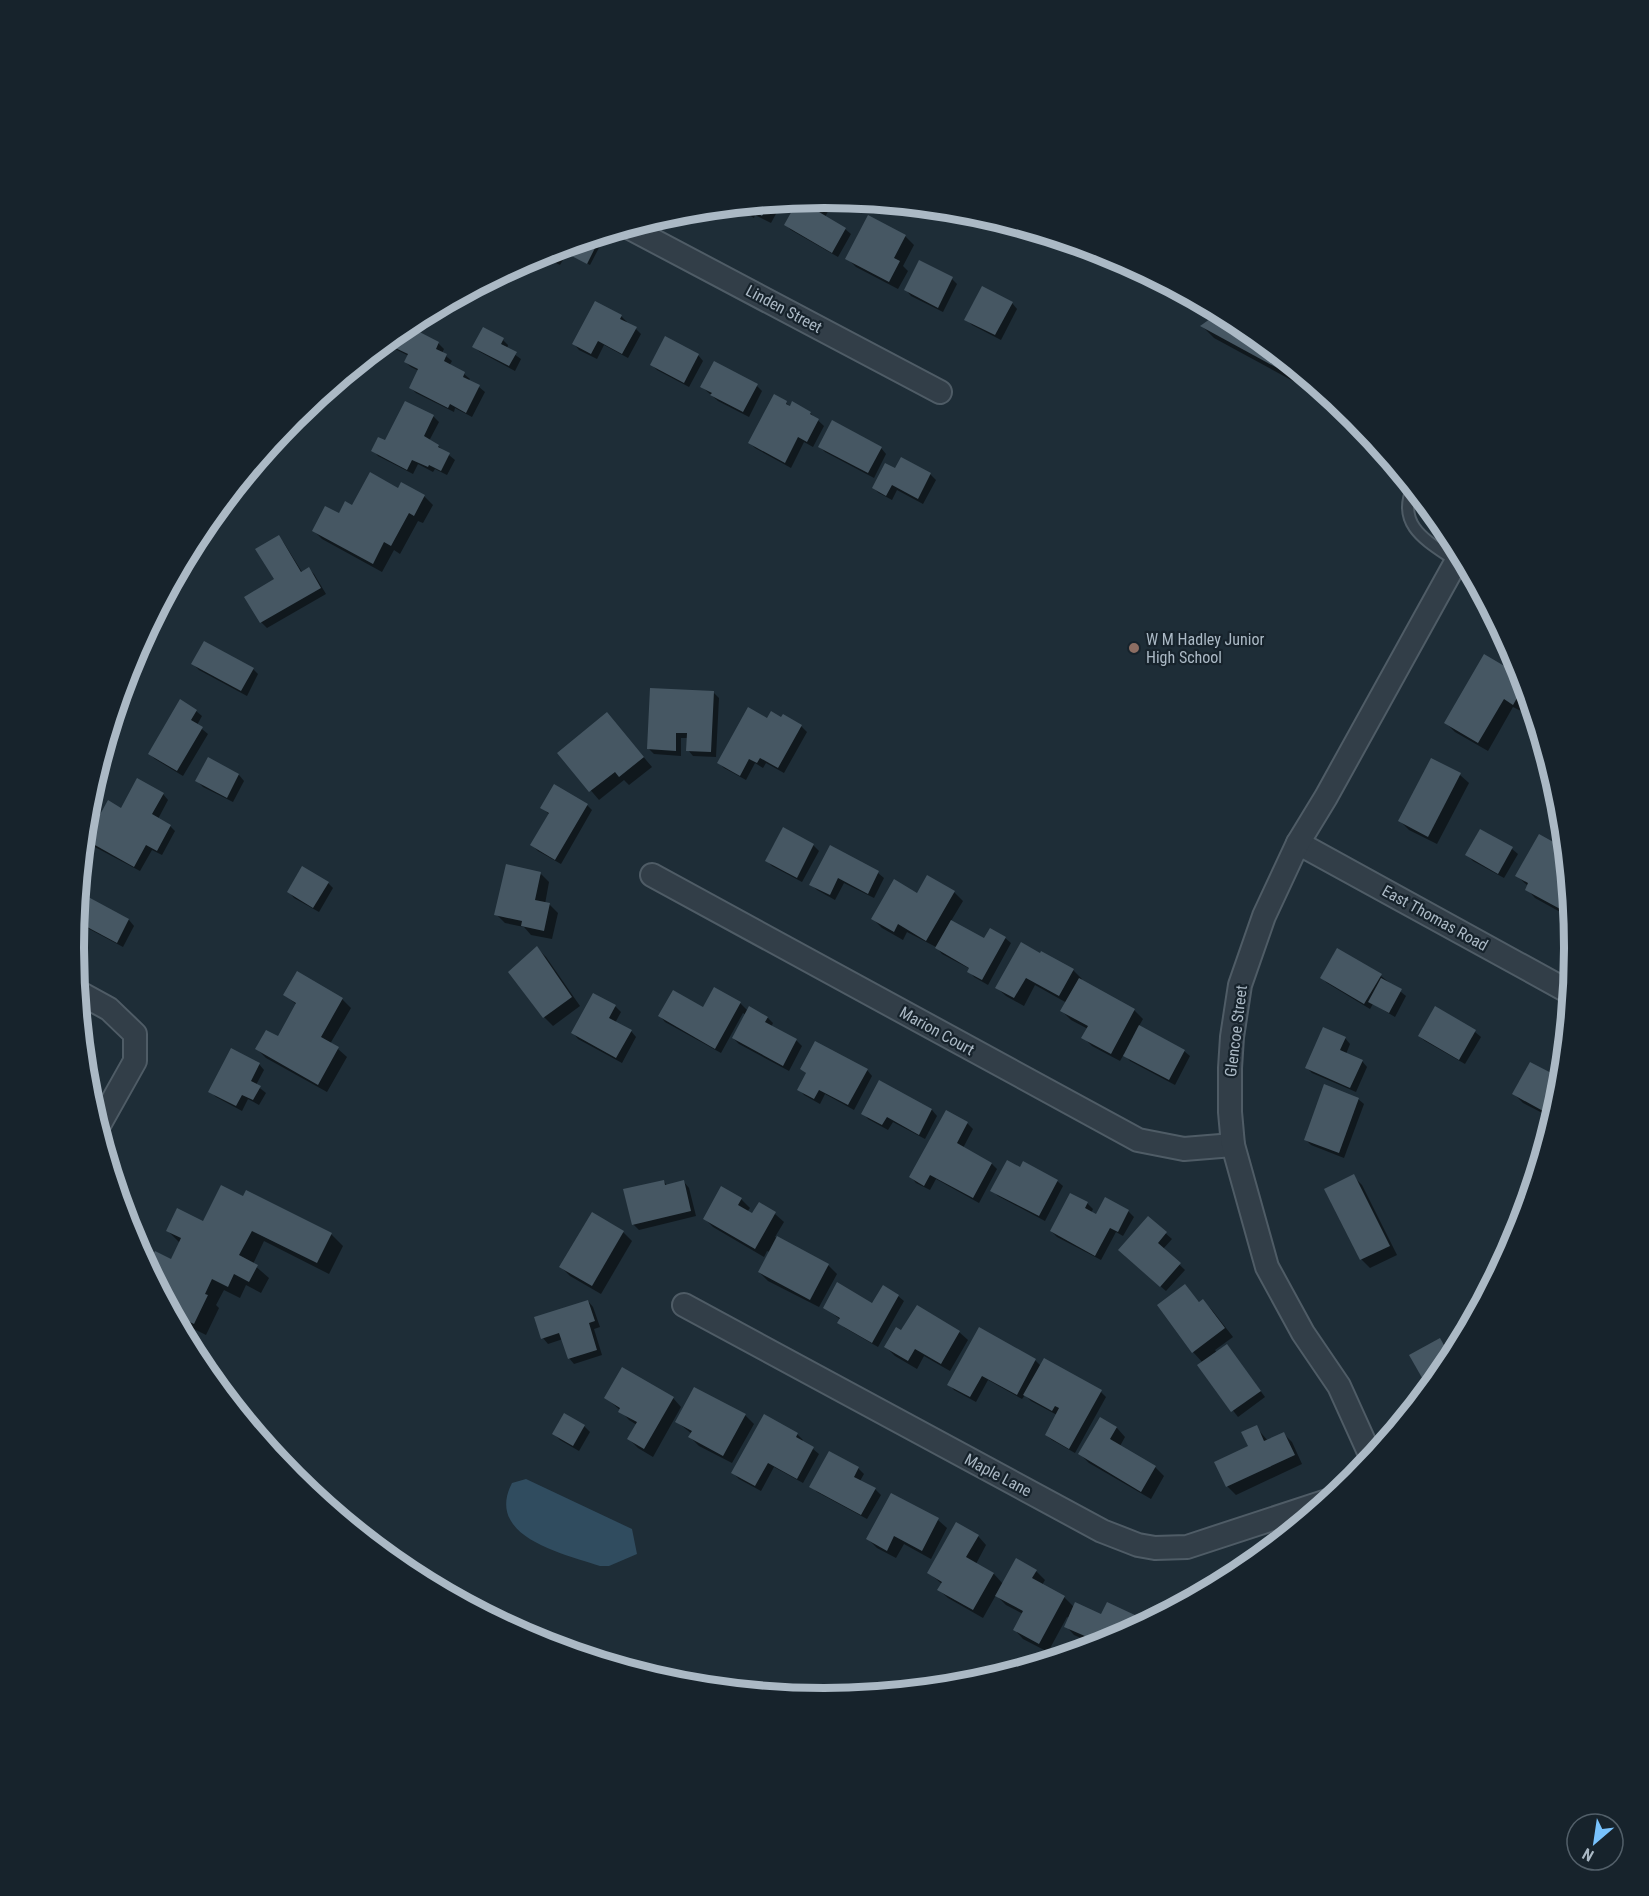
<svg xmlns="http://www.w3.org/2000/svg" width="1649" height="1896" font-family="'Roboto Condensed',sans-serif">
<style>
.water{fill:#304c5f}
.shadow{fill:#0007}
.building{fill:#465763}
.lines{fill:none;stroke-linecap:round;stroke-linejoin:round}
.lane-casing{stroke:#4f5c66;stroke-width:14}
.street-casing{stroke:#4f5c66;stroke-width:26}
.lane{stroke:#323e48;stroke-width:10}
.street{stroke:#323e48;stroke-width:22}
.education-dot{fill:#8d6e63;stroke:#17232c;stroke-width:2}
.labels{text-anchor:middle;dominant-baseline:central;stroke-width:4.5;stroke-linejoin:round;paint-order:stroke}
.street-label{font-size:16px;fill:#abb9c5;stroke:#17232c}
.poi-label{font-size:16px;fill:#abb9c5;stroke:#17232c;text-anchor:start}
.rim{fill:none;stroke:#abb9c5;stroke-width:8}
</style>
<rect width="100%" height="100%" fill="#1e2d37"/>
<!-- water -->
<path class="water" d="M526,1479L632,1529L637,1554L609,1566H600C564,1554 484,1537 512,1483Z"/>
<!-- shadow -->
<g class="shadow">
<path d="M820,198L831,206L825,217L845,229L851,234L838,257L791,230L786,225L800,199Z"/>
<path d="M783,201L771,223L755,215L754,218L733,206Z"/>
<path d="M905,236L914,245L903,266L908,271L898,289L856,267L847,258Z"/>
<path d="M594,237L602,242L590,265L567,253L560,265L538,254L565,246L568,249L570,244Z"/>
<path d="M952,279L957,284L943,312L911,296L906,290Z"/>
<path d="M449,301L440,319L428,313Z"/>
<path d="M1012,303L1017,309L1001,340L972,325L966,319Z"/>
<path d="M1222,313L1242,324L1318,386L1315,393L1214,338L1203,327Z"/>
<path d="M621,316L627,322L626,323L636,329L641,334L628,358L604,345L597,359L579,350L574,344Z"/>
<path d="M405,326L438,343L444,349L442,353L452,361L449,366L464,374L470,379L468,381L479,387L485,392L472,417L455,408L454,412L416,393L410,387L419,371L411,367L405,362L409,356L397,350L391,344L398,331Z"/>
<path d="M503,340L508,345L507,349L521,359L515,371L480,352L474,347Z"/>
<path d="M698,355L703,361L689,387L657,370L652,365Z"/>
<path d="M757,386L762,391L749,417L718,401L702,387Z"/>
<path d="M406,403L434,417L439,422L429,441L438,446L455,460L447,475L435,469L433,472L418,464L413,474L378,456L373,450L385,443Z"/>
<path d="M786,403L791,407L793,403L810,413L824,426L813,447L804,442L791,468L755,448L750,443Z"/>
<path d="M819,446L881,448L886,454L874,478L825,452Z"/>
<path d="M902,459L930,474L936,480L923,504L897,490L892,500L879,493L873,488L896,470Z"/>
<path d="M398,490L424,496L433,505L423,523L418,521L400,554L394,550L382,572L322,539L314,531L353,507Z"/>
<path d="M279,537L284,543L302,572L309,569L314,574L326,594L267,628L261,622L246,597L276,580Z"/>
<path d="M1484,656L1524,679L1530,699L1523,712L1513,707L1488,751L1455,732L1446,723Z"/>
<path d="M193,664L253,669L258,674L247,696L199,670Z"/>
<path d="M713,692L719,698L716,757L693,756L688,750V738H681V756L654,754L649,749Z"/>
<path d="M196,711L202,716L197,725L208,734L183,776L155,759L150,754Z"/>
<path d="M607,714L652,767L629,785L624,780L599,800L559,753Z"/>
<path d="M768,720L801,726L807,732L784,773L766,763L763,768L755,763L746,780L724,768L719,763Z"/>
<path d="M209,759L239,775L244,781L233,802L203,787L197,781Z"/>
<path d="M1460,775L1469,783L1437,844L1409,830L1400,821Z"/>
<path d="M163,794L168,800L158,819L170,826L175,831L162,855L152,850L140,871L93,846L88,840L122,810Z"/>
<path d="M587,805L592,810L561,864L538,851L532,845L550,815L542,808Z"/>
<path d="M783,829L813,845L819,851L802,882L772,866L767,861Z"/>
<path d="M830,847L878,873L884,878L874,898L844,883L835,900L817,890L811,884Z"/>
<path d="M1512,849L1518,854L1504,878L1473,861L1467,855Z"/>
<path d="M1566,851L1572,916L1571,918L1535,898L1527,889L1528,886L1517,876Z"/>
<path d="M541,874L549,882L545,904H549L558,913L552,939L531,935L524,927L505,923L496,914Z"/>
<path d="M328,883L333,888L319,912L294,898L289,892Z"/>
<path d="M954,892L963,901L951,921L985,940L1005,938L1011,943L988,985L974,977L969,971L970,969L942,954L936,947L907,932L903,940L882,928L873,919L917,895Z"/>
<path d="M80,894L129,920L134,926L123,947L76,922Z"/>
<path d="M1021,944L1073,970L1082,979L1081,981L1134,1010L1143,1019L1139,1026L1184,1051L1190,1056L1175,1085L1130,1061L1124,1054L1120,1061L1092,1046L1083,1037L1088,1029L1071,1020L1062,1011L1067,1003L1035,985L1024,1006L1006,996L997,988Z"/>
<path d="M537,948L546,957L580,1006L553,1026L544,1017L510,972Z"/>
<path d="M1381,976L1406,996L1395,1017L1373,1004L1370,1009L1327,983L1321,977Z"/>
<path d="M285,995L342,999L351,1008L330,1044L338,1049L347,1057L327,1092L266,1058L257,1049L278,1039L297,1005Z"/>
<path d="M593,995L616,1007L621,1012L615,1023L631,1031L636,1037L622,1063L578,1039L573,1033Z"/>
<path d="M740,1003L748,1011L749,1008L768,1018L773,1023L771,1027L797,1041L802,1046L789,1071L739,1044L733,1038L746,1015L743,1013L721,1053L665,1022L660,1016Z"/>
<path d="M1475,1032L1481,1037L1465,1064L1425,1041L1419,1036Z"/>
<path d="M1345,1038L1350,1044L1346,1054L1362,1061L1367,1067L1356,1092L1312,1073L1307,1068Z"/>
<path d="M259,1064L264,1070L256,1085L266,1093L259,1105L248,1099L242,1111L216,1097L210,1091Z"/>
<path d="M802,1069L867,1070L872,1076L854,1110L825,1094L820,1104L804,1095L799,1089L807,1074Z"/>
<path d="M880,1082L932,1110L937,1116L925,1139L893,1122L888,1130L868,1119L863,1113Z"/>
<path d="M1514,1094L1561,1095L1554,1119L1523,1103Z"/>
<path d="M1358,1099L1364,1104L1344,1158L1311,1145L1305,1139Z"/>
<path d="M947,1112L968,1124L973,1129L963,1148L992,1164L997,1169L979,1203L936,1179L930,1190L916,1183L911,1177Z"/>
<path d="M1021,1169L1057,1181L1063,1186L1045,1221L998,1196L992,1190Z"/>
<path d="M1353,1176L1362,1185L1397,1255L1370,1268L1361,1259Z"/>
<path d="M663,1181L668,1186L684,1182L689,1188L696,1216L639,1230L633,1224Z"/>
<path d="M741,1199L750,1208L747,1212L753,1215L759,1204L775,1214L784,1222L775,1237L828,1265L837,1274L819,1307L768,1281L759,1272L770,1252L767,1251L764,1257L713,1227L704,1218Z"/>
<path d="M1087,1203L1093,1209L1091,1213L1097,1216L1128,1211L1134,1217L1123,1236L1116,1232L1101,1260L1057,1237L1051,1231Z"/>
<path d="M1148,1218L1172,1239L1163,1249L1185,1270L1166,1291L1125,1256Z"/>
<path d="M203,1223L331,1234L343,1246L329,1274L264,1241L253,1264L269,1278L261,1293L246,1285L240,1298L224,1290L216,1305L219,1308L206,1335L176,1320L148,1268L171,1261L180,1243L168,1231Z"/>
<path d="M623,1232L632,1241L601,1294L570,1276L561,1267Z"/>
<path d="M1185,1286L1200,1303L1203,1301L1212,1310L1233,1337L1215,1350L1217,1353L1227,1346L1265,1397L1238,1417L1199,1366L1203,1363L1193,1352Z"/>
<path d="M898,1296L904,1301L878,1347L845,1328L839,1323L841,1320L825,1308L873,1305Z"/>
<path d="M588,1301L593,1307L600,1327L594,1329L602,1355L574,1364L569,1358L563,1339L548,1344L543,1338Z"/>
<path d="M902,1332H959L968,1340L950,1371L924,1356L917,1369L895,1356L886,1347Z"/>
<path d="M1440,1340L1448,1348L1453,1357L1449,1366L1430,1389Z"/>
<path d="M1035,1360L1041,1366L1101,1392L1106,1397L1075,1453L1052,1440L1046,1435L1057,1415L1031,1401L1025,1395L1022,1399L988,1380L976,1402L954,1390L949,1384Z"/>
<path d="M606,1398H673L681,1407L653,1457L638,1448L629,1439L637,1425L629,1420L620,1410Z"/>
<path d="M745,1415L754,1424L732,1463L699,1446L690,1437L692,1434L677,1422Z"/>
<path d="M1101,1419L1117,1428L1125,1437L1120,1446L1155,1467L1164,1476L1151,1499L1089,1463L1080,1454Z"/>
<path d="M584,1426L590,1432L579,1451L560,1440L554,1434Z"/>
<path d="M1256,1427L1268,1441L1283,1433L1292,1442L1302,1464L1236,1495L1227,1486L1250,1447Z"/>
<path d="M797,1434L803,1440L801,1442L813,1449L819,1454L803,1483L774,1467L761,1491L739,1479L733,1473Z"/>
<path d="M829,1453L858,1468L864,1474L860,1481L875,1489L881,1495L867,1519L817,1492L811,1486Z"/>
<path d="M938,1520L947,1528L931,1559L904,1544L896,1558L877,1548L868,1539Z"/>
<path d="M978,1536L986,1545L976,1564L994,1574L1003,1584L1036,1571L1045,1580L1042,1585L1064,1597L1074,1607L1102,1616L1136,1617L1143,1625L1112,1642L1094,1644L1074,1635L1066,1626L1069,1618L1067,1617L1048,1652L1023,1639L1015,1630L1023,1614L1006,1605L996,1595L983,1618L948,1598L939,1590L942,1584L929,1573Z"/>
</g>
<!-- building -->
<g class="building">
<path d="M822,197L826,199L819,212L846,228L832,253L784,225L798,200Z"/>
<path d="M769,202L762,216L746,207L745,210L737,206Z"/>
<path d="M868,215L906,235L894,258L900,261L889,282L845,259Z"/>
<path d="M597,236L600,238L587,264L564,252L568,245Z"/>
<path d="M561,247L554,260L539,254L555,249Z"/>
<path d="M919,260L953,277L938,308L904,290Z"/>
<path d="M982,286L1013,302L995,335L964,320Z"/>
<path d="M595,301L622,315L620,319L637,327L622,354L598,341L591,354L572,344Z"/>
<path d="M1220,312L1242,324L1306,376L1303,382L1200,326Z"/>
<path d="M406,325L439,342L436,349L447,354L444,361L465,372L463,377L480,385L466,413L450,404L448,408L409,388L418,369L404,362L408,354L389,345L395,334Z"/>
<path d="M483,327L504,338L501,344L517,352L509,366L472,347Z"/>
<path d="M665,336L699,354L684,383L650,365Z"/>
<path d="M714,361L758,384L743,412L710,395L712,393L700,387Z"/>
<path d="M774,394L787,401L786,404L790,406L792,401L811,412L810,414L819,419L807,442L798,437L785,463L748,443Z"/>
<path d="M405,401L434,415L424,436L439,445L438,447L450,453L441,471L429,465L428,467L412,460L407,470L371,451L378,437L385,440Z"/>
<path d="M832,420L882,447L868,473L818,447Z"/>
<path d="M901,457L931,473L918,499L892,485L886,496L872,488L885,463L895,468Z"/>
<path d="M370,472L398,488L401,482L425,495L414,516L409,513L391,546L384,542L373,564L312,531L325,506L339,513L345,501L352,505Z"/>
<path d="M279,535L301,572L309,567L321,588L260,623L244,597L274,579L255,549Z"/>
<path d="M204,641L254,668L241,691L191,664Z"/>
<path d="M1484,654L1523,677L1525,684L1513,705L1504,699L1478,743L1444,723Z"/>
<path d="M650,688L714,691L711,752L686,751L687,733H676V751L647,749Z"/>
<path d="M180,699L197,710L191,720L203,727L177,771L148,754Z"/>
<path d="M748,707L767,718L771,711L781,717L783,714L802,725L778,768L760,758L757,763L749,759L740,776L717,763Z"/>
<path d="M607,712L644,757L619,777L615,772L589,792L557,753Z"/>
<path d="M208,757L239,774L227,798L195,781Z"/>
<path d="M1431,758L1461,773L1428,837L1398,821Z"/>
<path d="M137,778L164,793L152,814L171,825L157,851L146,845L134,867L86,840L108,800L121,808Z"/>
<path d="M554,784L588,804L555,860L530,845L549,813L540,808Z"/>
<path d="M783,827L814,844L797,878L765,861Z"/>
<path d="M1480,829L1513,847L1498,874L1465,855Z"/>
<path d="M1539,834L1566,849L1570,895L1562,910L1525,890L1528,883L1515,876Z"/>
<path d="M830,845L879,871L868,894L838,878L830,895L809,885Z"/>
<path d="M506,864L541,872L535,900L550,903L544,931L521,926L522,921L494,915Z"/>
<path d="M302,866L329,882L313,908L287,892Z"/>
<path d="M927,875L955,891L926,941L898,924L894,932L871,919L894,879L917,893Z"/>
<path d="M79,892L129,919L117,943L76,921Z"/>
<path d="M951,920L984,938L990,928L1006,937L982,980L967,972L969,968L935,948Z"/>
<path d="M1021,942L1040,953L1041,951L1074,969L1059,996L1026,978L1014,998L995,988Z"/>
<path d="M537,946L572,997L543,1018L508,972Z"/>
<path d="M1337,948L1382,974L1364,1004L1320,978Z"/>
<path d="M297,971L343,998L321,1037L339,1047L318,1085L255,1049L266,1030L278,1036L296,1003L283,995Z"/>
<path d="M1079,978L1135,1009L1111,1054L1081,1038L1088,1026L1060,1011Z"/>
<path d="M1381,978L1402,989L1389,1013L1368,1002Z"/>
<path d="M714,987L741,1002L715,1049L658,1016L673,990L703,1007Z"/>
<path d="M593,993L616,1005L609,1018L632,1030L616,1058L571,1033Z"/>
<path d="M749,1006L768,1017L765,1022L797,1039L783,1066L732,1038Z"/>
<path d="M1435,1006L1476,1030L1459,1060L1418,1036Z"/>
<path d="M1139,1025L1185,1050L1169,1080L1123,1056Z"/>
<path d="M1323,1027L1346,1037L1340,1050L1363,1060L1350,1088L1305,1068Z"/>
<path d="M815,1041L868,1069L848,1105L819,1090L814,1099L797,1090L806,1073L800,1069Z"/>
<path d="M231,1048L260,1063L251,1081L261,1086L253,1100L242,1095L236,1106L208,1092Z"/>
<path d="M1530,1062L1563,1079L1561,1095L1554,1117L1512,1094Z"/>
<path d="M879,1080L932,1109L919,1135L887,1117L882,1125L861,1114Z"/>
<path d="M1324,1084L1359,1098L1339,1153L1304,1140Z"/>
<path d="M946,1110L968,1122L957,1143L992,1163L973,1198L930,1175L924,1186L909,1177Z"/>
<path d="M1007,1160L1020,1167L1023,1161L1058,1180L1039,1216L990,1191Z"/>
<path d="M1354,1174L1390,1246L1360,1260L1324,1189Z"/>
<path d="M664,1180L665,1185L684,1180L691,1211L632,1225L623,1189Z"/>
<path d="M221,1185L243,1196L246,1190L332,1233L317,1263L252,1231L239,1255L258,1265L249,1282L234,1274L228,1287L212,1279L205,1294L208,1295L194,1324L173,1314L147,1266L155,1251L171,1259L181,1238L166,1231L177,1208L203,1221Z"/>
<path d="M721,1186L742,1198L738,1205L752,1213L759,1202L776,1212L755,1249L703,1219Z"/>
<path d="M1070,1193L1088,1202L1085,1208L1096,1214L1105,1197L1129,1210L1118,1232L1110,1228L1095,1256L1050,1231Z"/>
<path d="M592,1212L624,1231L592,1286L559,1267Z"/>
<path d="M1148,1216L1167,1232L1158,1243L1181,1263L1160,1287L1118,1250Z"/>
<path d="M777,1236L829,1264L810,1300L758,1272Z"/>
<path d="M837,1282L872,1303L883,1285L899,1295L872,1343L837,1323L840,1318L823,1308Z"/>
<path d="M1185,1284L1199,1302L1203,1299L1225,1328L1192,1353L1157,1305Z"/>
<path d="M588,1300L595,1321L589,1323L597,1350L568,1359L559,1333L541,1339L534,1317Z"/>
<path d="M917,1305L960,1331L941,1364L915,1349L908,1361L884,1347L896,1327L901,1330Z"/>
<path d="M979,1327L1036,1359L1017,1395L982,1376L970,1397L947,1385Z"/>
<path d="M1440,1338L1452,1359L1429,1390L1409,1355Z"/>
<path d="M1227,1344L1261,1391L1231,1412L1197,1365Z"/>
<path d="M1044,1358L1102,1390L1069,1449L1045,1435L1059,1408L1055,1406L1052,1411L1023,1395Z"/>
<path d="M622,1367L674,1397L644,1449L627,1439L637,1422L618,1412L620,1408L604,1398Z"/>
<path d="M694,1387L746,1414L723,1456L688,1437L692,1431L675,1422Z"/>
<path d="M564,1413L585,1425L573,1446L552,1434Z"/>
<path d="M764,1414L798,1433L796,1437L814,1447L797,1479L768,1463L755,1486L731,1473Z"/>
<path d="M1100,1417L1117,1427L1110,1439L1156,1466L1141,1492L1078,1454Z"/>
<path d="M1257,1425L1264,1441L1284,1432L1295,1455L1226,1487L1214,1462L1248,1446L1241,1432Z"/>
<path d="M829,1451L859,1467L854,1477L876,1488L861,1515L809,1487Z"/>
<path d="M891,1493L939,1518L922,1551L894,1536L887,1551L866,1539Z"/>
<path d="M956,1522L979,1535L966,1557L994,1573L973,1610L937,1590L942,1582L927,1573Z"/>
<path d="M1016,1558L1037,1570L1032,1578L1065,1596L1039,1644L1013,1630L1023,1611L995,1596Z"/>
<path d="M1075,1602L1101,1614L1107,1602L1137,1616L1129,1632L1112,1642L1090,1649L1094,1640L1064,1627Z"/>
<path d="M1147,1612L1162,1615L1144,1625Z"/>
</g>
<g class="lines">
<!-- lane casing -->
<g class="lane-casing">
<path id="lane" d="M1413,487C1395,526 1429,542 1456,561"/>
</g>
<!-- street casing -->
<g class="street-casing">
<g id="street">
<path d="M628,227L940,392"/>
<path d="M1298,843L1571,993"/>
<path d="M652,875L1138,1140L1184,1149L1233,1145"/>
<path d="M78,992L109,1009L135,1034V1061L98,1127"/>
<path d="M684,1305L1102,1531L1138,1545L1155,1548L1187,1547L1330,1500"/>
<path d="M1372,1459L1339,1386L1303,1333L1267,1267L1233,1145L1230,1112V1068L1232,1037L1240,985L1264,916L1298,843L1326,797L1461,553"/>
</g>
</g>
<!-- lane -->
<use href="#lane" class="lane"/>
<!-- street -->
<use href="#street" class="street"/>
</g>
<!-- markers -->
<circle class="education-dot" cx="1134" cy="648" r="6"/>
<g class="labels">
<!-- street labels -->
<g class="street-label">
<text transform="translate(784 309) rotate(28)">Linden Street</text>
<text transform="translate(1435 918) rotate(29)">East Thomas Road</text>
<text transform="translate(937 1031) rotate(29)">Marion Court</text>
<text transform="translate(1236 1031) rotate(-83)">Glencoe Street</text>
<text transform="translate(998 1475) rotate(28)">Maple Lane</text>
</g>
<!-- poi labels -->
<g class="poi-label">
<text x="1146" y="639">W M Hadley Junior<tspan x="1146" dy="18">High School</tspan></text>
</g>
</g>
<!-- crop -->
<path d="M0 0H1649V1896H0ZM84 948a740 740 0 1 1 1480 0a740 740 0 1 1-1480 0Z" fill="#17232c" fill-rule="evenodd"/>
<path class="rim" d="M84 948a740 740 0 1 1 1480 0a740 740 0 1 1-1480 0Z"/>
<!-- north arrow -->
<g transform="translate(1595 1842) rotate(209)"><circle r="28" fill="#17232c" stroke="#525f69" stroke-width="1.5"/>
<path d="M0-4.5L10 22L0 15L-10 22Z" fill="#78c2fd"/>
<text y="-9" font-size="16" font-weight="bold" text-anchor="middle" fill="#abb9c5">N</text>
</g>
</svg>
